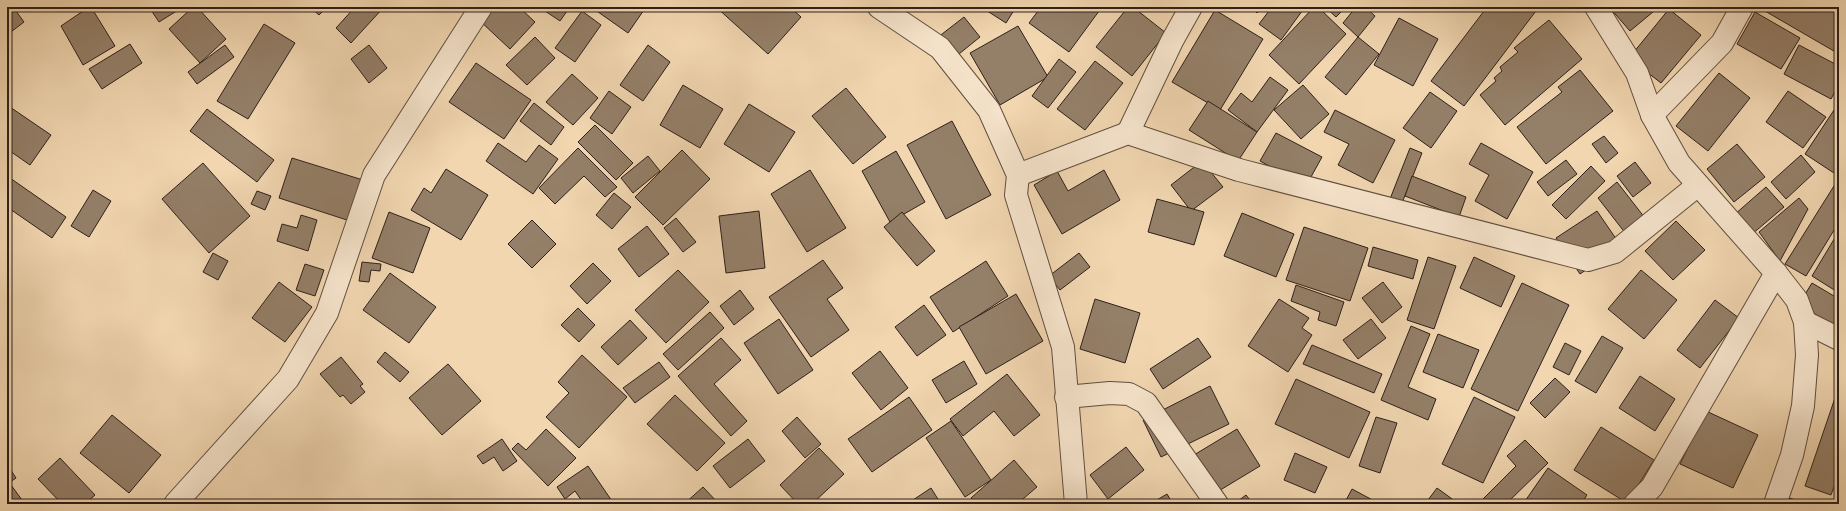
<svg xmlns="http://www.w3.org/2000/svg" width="1846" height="511" font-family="'IM FELL French Canon',serif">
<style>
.building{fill:#947f68;stroke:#2f201b}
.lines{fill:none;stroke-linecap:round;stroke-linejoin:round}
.street-casing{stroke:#604e40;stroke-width:24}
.street{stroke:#f6e4cc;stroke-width:22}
</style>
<rect width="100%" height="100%" fill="#f1d6b0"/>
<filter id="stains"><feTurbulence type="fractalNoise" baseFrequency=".005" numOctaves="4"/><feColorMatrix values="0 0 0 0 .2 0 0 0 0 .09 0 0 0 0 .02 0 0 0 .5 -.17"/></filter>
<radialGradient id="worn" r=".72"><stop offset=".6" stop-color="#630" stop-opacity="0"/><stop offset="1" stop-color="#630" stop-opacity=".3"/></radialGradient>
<!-- building -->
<g class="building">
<path d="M7,7H13L24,22L7,35Z"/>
<path d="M25,7H36L29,12Z"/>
<path d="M89,7H91L115,46L83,65L61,26Z"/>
<path d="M149,7H183L159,22Z"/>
<path d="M193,7H197L226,39L200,63L169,29Z"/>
<path d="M310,7H327L319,15Z"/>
<path d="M355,7H384L351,43L336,28Z"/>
<path d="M493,7H519L535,22L510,49L480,21Z"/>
<path d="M539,7H570L560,21Z"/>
<path d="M591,7H646L628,33Z"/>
<path d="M716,7H790L801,17L768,54Z"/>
<path d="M981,7H1016L1006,23Z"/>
<path d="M1041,7H1102L1069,52L1029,23Z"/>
<path d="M1128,7H1133L1166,33L1132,76L1096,47Z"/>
<path d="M1251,7H1262L1257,13Z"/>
<path d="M1272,7H1305L1281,40L1259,24Z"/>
<path d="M1314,7H1318L1346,34L1299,84L1269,55Z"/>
<path d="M1325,7H1346L1336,17Z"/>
<path d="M1356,7H1365L1375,16L1358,37L1343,23Z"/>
<path d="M1487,7H1539L1464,106L1431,81Z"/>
<path d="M1609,7H1659L1630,31Z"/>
<path d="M1758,7H1839V54Z"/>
<path d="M1669,9L1701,35L1661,83L1629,58Z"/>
<path d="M1215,10L1263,39L1220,110L1172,82Z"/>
<path d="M582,11L601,25L575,62L555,48Z"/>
<path d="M1755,12L1800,38L1781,69L1737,44Z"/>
<path d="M964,17L980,37L949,62L933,41Z"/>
<path d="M1399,18L1438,39L1413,86L1374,65Z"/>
<path d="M1549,20L1582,59L1505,125L1480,95L1496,81L1494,78L1502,71L1500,67L1518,52L1514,48Z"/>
<path d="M264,24L295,43L248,119L217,101Z"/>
<path d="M1018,26L1048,77L1000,105L970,53Z"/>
<path d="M535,37L555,58L527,85L506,65Z"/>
<path d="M1358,37L1379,54L1346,95L1325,77Z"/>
<path d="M130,44L142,63L102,89L89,69Z"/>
<path d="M225,45L234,57L197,84L188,72Z"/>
<path d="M369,45L387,68L369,83L351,59Z"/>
<path d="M648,45L670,62L643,101L620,85Z"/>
<path d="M1799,45L1839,66V84L1831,99L1784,74Z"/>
<path d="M1059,59L1076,72L1048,108L1032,96Z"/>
<path d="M1095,61L1123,83L1085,130L1057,109Z"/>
<path d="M476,63L531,100L504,139L449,102Z"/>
<path d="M7,65L12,70L7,75Z"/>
<path d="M1580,70L1613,111L1546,164L1517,127L1562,92L1558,87Z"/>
<path d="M1719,73L1750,98L1708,151L1676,126Z"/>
<path d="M572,74L598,98L573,125L546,102Z"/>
<path d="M1270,77L1288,90L1257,132L1228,110L1241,93L1252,102Z"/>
<path d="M683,85L723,109L700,148L660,125Z"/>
<path d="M1303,85L1329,114L1301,139L1274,110Z"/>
<path d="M846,88L886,137L853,164L812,116Z"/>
<path d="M609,91L631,107L612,134L590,118Z"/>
<path d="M1788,91L1826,117L1803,148L1766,122Z"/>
<path d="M1430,92L1457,111L1431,148L1403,128Z"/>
<path d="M1208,101L1257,132L1238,161L1189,130Z"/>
<path d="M534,103L564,127L551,145L520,121Z"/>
<path d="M749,104L795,132L769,172L724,144Z"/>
<path d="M7,105L51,135L30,165L7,149Z"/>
<path d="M207,109L274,160L257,182L190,131Z"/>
<path d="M1335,110L1395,140L1373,183L1338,165L1349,144L1324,132Z"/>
<path d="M1834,110L1839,113V173L1837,175L1805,154Z"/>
<path d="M952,121L991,195L946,219L907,145Z"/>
<path d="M595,125L633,163L616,180L578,142Z"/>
<path d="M1276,133L1322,157L1306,186L1260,161Z"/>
<path d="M1604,136L1618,153L1606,163L1592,144Z"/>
<path d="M498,143L526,162L539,145L558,159L533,194L486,161Z"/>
<path d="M1481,143L1533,172L1507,219L1475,201L1489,175L1469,164Z"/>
<path d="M1737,144L1765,177L1734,202L1707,169Z"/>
<path d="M578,148L617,187L605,197L584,176L555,204L539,188Z"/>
<path d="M1410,148L1422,153L1402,203L1390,199Z"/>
<path d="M682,150L710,179L663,225L635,197Z"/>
<path d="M896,151L925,202L890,222L862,171Z"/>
<path d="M1801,155L1815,172L1786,199L1771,182Z"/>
<path d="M648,156L660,171L633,193L621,178Z"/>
<path d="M292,158L363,180L350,221L279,198Z"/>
<path d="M1566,160L1577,174L1548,196L1537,182Z"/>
<path d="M1202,161L1223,187L1191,211L1171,185Z"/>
<path d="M1635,162L1651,183L1633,197L1617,176Z"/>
<path d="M203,163L250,216L209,253L162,199Z"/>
<path d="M1591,166L1605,181L1566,219L1552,205Z"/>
<path d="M446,169L488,195L461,240L411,210L424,188L431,193Z"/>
<path d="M810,170L846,228L807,252L771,194Z"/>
<path d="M1104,170L1120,200L1062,234L1034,185L1057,171L1068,191Z"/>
<path d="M1412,176L1466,197L1459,217L1405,196Z"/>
<path d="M10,178L66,217L52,238L7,207V181Z"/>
<path d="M1839,178V222L1806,276L1785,264Z"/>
<path d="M1617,182L1645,218L1626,234L1598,198Z"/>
<path d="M1766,187L1784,207L1751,235L1734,215Z"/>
<path d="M93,190L111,201L89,237L71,226Z"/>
<path d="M257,191L271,196L265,210L251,204Z"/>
<path d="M614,193L631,207L612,229L596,215Z"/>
<path d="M1799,198L1808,209L1780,261L1759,232Z"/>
<path d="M1157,199L1204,212L1194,245L1148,232Z"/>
<path d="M759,211L765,268L726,273L719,216Z"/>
<path d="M1597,211L1621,246L1580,274L1556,238Z"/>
<path d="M389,212L430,228L413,273L372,258Z"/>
<path d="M902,212L935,251L917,266L884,227Z"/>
<path d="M1242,213L1294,234L1276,277L1224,256Z"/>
<path d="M301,215L317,220L308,251L277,241L282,224L297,228Z"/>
<path d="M676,218L696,242L683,252L664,228Z"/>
<path d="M532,220L556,244L532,268L508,244Z"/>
<path d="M1676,221L1705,250L1673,280L1645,251Z"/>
<path d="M647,226L669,254L639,277L618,249Z"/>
<path d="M1304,227L1368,248L1350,301L1286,280Z"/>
<path d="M1839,231V293L1812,276Z"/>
<path d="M1373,247L1418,260L1413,279L1368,266Z"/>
<path d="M213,253L228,261L218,280L203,272Z"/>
<path d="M1079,253L1090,267L1060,290L1049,276Z"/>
<path d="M1428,257L1456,266L1434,329L1407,320Z"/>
<path d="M1474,257L1515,276L1501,307L1460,288Z"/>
<path d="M823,260L843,288L827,299L849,330L811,357L769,297Z"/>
<path d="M986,261L1008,296L953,332L930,297Z"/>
<path d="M362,262L381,264L380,271L371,270L369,282L359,281Z"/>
<path d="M593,263L611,281L587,304L570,286Z"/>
<path d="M305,264L324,270L315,296L296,290Z"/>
<path d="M678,270L709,302L666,343L635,310Z"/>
<path d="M1641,270L1677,300L1644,339L1608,309Z"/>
<path d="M390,273L436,307L409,343L363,310Z"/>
<path d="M279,282L312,307L285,342L252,318Z"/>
<path d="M1383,282L1402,307L1382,323L1362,298Z"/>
<path d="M1522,283L1569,305L1518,411L1471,389Z"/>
<path d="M1812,283L1839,299V329L1799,304Z"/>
<path d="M1296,285L1344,302L1336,326L1318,320L1320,312L1291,301Z"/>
<path d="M740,290L754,309L734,325L720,306Z"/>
<path d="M1016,294L1043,341L986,374L959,327Z"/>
<path d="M1095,299L1140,313L1125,363L1080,349Z"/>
<path d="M1279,299L1309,318L1302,328L1312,335L1288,372L1248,346Z"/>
<path d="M1715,300L1739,318L1700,368L1677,350Z"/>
<path d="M924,305L946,335L917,356L895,327Z"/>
<path d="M578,308L595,325L579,342L561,325Z"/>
<path d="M710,312L724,328L678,370L663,354Z"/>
<path d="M779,319L813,370L778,394L744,343Z"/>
<path d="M1371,319L1386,338L1358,359L1343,340Z"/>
<path d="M630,320L647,338L618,365L601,347Z"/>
<path d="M1411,326L1430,334L1408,387L1436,399L1428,420L1381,400Z"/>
<path d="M1438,334L1479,350L1463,388L1423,372Z"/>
<path d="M1602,336L1623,348L1596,393L1575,381Z"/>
<path d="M721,338L741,360L714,384L747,421L731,436L678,376Z"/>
<path d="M1198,338L1211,357L1163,389L1150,369Z"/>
<path d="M1565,343L1581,351L1569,375L1553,367Z"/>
<path d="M1312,345L1382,374L1374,393L1303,364Z"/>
<path d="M880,351L908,388L881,410L852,373Z"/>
<path d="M385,352L409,372L400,382L377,362Z"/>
<path d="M582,355L627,397L579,448L546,417L569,393L558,382Z"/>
<path d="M341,357L363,384L360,386L365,392L351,404L343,395L340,397L320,374Z"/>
<path d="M964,361L977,384L946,403L932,380Z"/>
<path d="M659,362L670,377L635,403L623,388Z"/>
<path d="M448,364L481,401L442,435L409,398Z"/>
<path d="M1007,374L1040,415L1014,436L994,411L963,436L950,419Z"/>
<path d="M1640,376L1675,399L1655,431L1619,408Z"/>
<path d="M1555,378L1570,392L1545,418L1530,403Z"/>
<path d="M1296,379L1370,412L1349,458L1275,424Z"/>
<path d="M1210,386L1229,424L1161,457L1143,420Z"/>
<path d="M1837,392H1839V473L1831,495L1805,486Z"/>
<path d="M675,395L725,443L697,471L647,424Z"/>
<path d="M909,397L932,430L872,472L848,439Z"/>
<path d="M1474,397L1515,417L1483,483L1442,464Z"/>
<path d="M1706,411L1758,435L1733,488L1680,464Z"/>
<path d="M112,415L161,455L129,493L80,453Z"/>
<path d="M797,417L821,444L805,458L782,431Z"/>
<path d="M1376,417L1397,423L1380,473L1359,466Z"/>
<path d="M951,421L991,480L965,497L926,438Z"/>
<path d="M1601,427L1654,460L1627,503L1574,470Z"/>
<path d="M546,429L576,458L548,486L512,449L518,443L526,450Z"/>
<path d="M1237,429L1260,466L1212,495L1189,458Z"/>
<path d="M502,439L517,461L503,471L494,457L483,464L477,456Z"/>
<path d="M748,439L765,461L730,488L713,466Z"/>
<path d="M1525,440L1548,463L1506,504H1484L1481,501L1516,466L1507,456Z"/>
<path d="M1126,447L1144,470L1108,499L1090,475Z"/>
<path d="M819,448L844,474L812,504H798L780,485Z"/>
<path d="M1295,453L1327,467L1315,493L1284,480Z"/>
<path d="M60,458L95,495L85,504H62L38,479Z"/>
<path d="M1014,460L1037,487L1017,504H976L971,498Z"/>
<path d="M7,464L16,478L7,484Z"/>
<path d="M588,466L614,504H584L575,491L565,499L557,487Z"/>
<path d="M1548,468L1587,495L1581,504H1523Z"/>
<path d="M11,485L25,504H7V487Z"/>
<path d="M703,487L719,504H684Z"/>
<path d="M931,488L941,504H907Z"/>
<path d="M1437,488L1459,504H1425Z"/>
<path d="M1352,489L1380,504H1344Z"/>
<path d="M1167,494L1173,504H1150Z"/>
<path d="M1246,495L1253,504H1234Z"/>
<path d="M1786,497L1809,504H1784Z"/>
</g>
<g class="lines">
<!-- street casing -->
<g class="street-casing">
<g id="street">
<path d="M879,7L940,48L989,110L1018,175L1016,195L1063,347L1076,504"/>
<path d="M1596,7L1637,73L1652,115L1679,163L1776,273L1797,300L1805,322L1807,355L1803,406L1792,455L1775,504"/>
<path d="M1652,115L1722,43L1742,7"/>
<path d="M1128,133L1172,41L1191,7"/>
<path d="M1018,175L1128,133L1239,170L1588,260L1615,252L1698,185"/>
<path d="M1805,322L1839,339"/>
<path d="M1066,397L1110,393L1129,394L1146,403L1217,504"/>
<path d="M175,504L288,379L327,313L374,175L481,7"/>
<path d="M1635,504L1652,487L1776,273"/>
</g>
</g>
<!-- street -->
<use href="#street" class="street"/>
</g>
<!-- margin -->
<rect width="1846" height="511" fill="none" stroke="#f1d6b0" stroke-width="24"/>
<rect x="8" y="8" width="1830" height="495" fill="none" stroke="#2f201b" stroke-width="2"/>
<rect x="12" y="12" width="1822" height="487" fill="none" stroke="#2f201b"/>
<rect width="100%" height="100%" filter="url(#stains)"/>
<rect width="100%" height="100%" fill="url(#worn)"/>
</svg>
